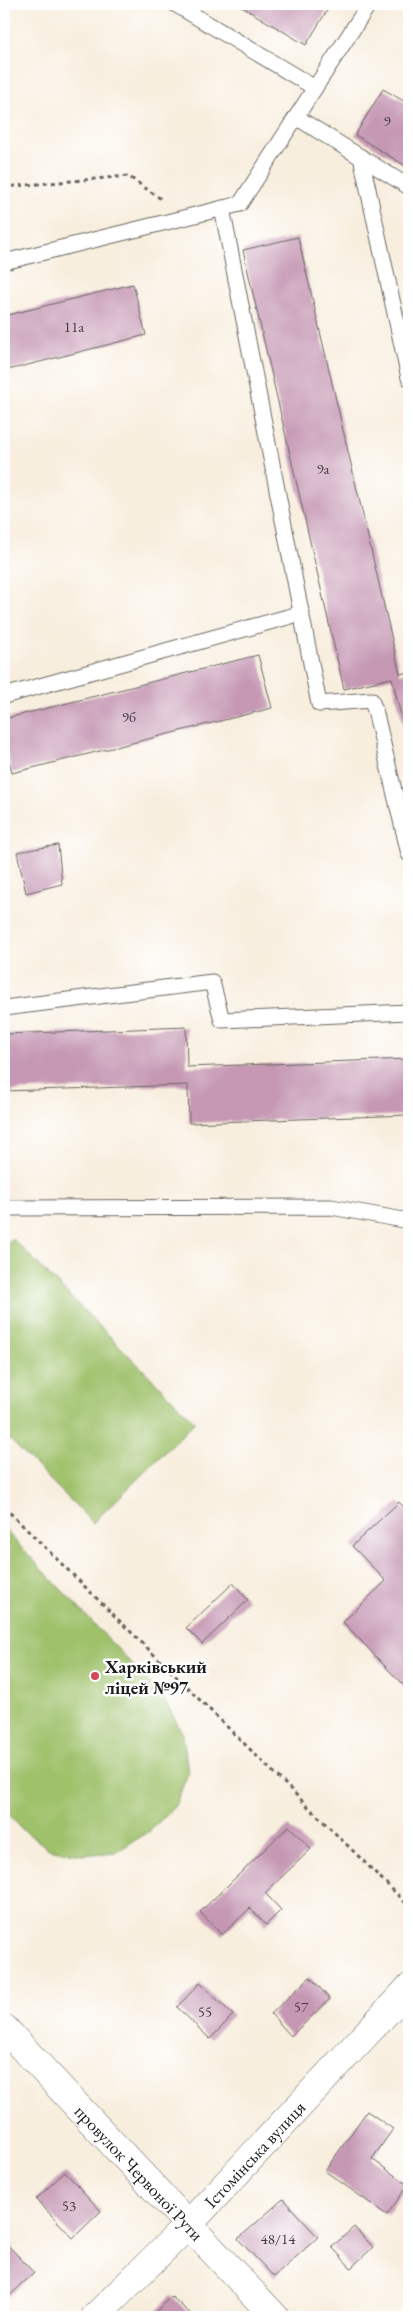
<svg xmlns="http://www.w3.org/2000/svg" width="413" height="2321" font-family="'EB Garamond',serif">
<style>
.green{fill:#9fc16a;stroke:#5e6e43}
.building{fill:#c597b3}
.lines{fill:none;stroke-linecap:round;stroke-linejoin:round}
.service-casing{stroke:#696660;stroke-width:17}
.minor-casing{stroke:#696660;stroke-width:29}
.path{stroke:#696660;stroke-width:3;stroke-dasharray:4 4;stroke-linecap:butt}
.service{stroke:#fff;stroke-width:15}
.minor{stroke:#fff;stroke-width:28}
.poi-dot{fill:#d1495b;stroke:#fff;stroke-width:2}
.labels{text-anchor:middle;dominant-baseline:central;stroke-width:5;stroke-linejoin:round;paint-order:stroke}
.number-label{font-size:15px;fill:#463b42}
.poi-label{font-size:18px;font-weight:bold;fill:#1c1c1c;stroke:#fff;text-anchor:start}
.street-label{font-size:18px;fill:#1c1c1c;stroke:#fff}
</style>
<rect width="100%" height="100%" fill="#fff"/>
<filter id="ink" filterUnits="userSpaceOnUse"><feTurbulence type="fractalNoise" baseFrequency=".02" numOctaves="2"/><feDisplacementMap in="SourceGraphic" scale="10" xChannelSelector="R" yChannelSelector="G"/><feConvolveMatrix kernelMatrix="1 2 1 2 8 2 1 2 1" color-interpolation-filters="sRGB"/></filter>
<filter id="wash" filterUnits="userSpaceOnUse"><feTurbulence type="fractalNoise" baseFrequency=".0096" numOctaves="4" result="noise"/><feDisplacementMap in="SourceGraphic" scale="20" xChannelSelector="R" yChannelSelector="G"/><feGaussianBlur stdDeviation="1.12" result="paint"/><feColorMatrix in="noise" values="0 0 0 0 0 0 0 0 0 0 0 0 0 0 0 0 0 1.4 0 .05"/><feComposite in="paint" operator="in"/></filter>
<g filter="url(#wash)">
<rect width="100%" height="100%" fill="#f8eede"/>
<!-- green -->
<g class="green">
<path d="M12,1238L195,1422L93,1523L4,1434V1246Z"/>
<path d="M4,1529L162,1696L183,1734L188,1773L175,1806L150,1831L116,1852L81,1855L49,1849L22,1829L4,1809Z"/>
</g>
<g id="blocks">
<!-- building -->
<g class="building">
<path d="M237,4H331L306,45Z"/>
<path d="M383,89L409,104V168L355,135Z"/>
<path d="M298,237L400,674L409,672V749L392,678L344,689L243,250Z"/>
<path d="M133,284L146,335L4,371V316Z"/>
<path d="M258,655L272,708L12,773L4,741V719Z"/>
<path d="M58,845L62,884L26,893L17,852Z"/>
<path d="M186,1027L187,1067L409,1059V1115L189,1123L188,1085L4,1091V1034Z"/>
<path d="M399,1502L409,1513V1602L405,1606L409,1611V1679L403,1685L343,1622L386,1581L352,1546Z"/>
<path d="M233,1583L248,1600L202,1644L186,1628Z"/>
<path d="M289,1826L311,1849L265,1893L281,1910L266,1925L250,1908L222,1935L200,1912Z"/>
<path d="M310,1977L330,1999L291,2036L271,2014Z"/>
<path d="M200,1983L233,2015L210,2039L177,2007Z"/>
<path d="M367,2111L393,2129L372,2159L408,2185L387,2215L325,2171Z"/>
<path d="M65,2172L101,2211L73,2238L36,2199Z"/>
<path d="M283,2199L318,2237L274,2277L238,2239Z"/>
<path d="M354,2227L373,2247L351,2268L332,2247Z"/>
<path d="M4,2241L34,2273L4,2301Z"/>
<path d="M171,2296L194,2317H151Z"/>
</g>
</g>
</g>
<g filter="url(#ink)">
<use href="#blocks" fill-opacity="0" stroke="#696660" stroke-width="1"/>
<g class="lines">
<!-- service casing -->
<g class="service-casing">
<g id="service">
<path d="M175,4L315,88"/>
<path d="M296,117L409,187"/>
<path d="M361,157L409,378"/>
<path d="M222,208L319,704L371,700L375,710L409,854"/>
<path d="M4,262L240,204L369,4"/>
<path d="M4,696L302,613"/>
<path d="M4,1008L212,982L222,1020L409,1012"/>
<path d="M4,1208L331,1207L409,1221"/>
</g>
</g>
<!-- minor casing -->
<g class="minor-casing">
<g id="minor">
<path id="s1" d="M4,2028L275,2317"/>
<path id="s2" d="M95,2317L188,2225L409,1988"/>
</g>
</g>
<!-- path -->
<g class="path">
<path d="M4,187L128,176L161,199"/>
<path d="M4,1507L409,1906"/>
</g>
<!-- service -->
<use href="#service" class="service"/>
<!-- minor -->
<use href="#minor" class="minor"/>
</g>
</g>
<!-- markers -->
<circle class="poi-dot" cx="95" cy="1676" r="5"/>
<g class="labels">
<!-- number labels -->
<g class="number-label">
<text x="387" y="120">9</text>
<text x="74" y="326">11а</text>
<text x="323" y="468">9а</text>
<text x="129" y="716">9б</text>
<text x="301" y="2006">57</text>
<text x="205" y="2011">55</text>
<text x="69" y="2205">53</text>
<text x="278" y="2238">48/14</text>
</g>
<!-- poi labels -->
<g class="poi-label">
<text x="105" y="1666">Харківський<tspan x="105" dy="21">ліцей №97</tspan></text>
</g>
<!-- street labels -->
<g class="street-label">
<text stroke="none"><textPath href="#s2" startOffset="228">Істомінська вулиця</textPath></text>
<text stroke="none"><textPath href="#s1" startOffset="198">провулок Червоної Рути</textPath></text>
</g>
</g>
<!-- margin -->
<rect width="413" height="2321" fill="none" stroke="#fff" stroke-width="20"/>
</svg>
